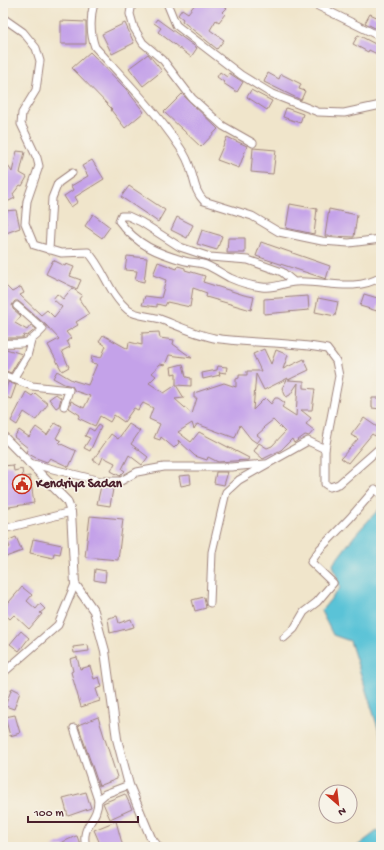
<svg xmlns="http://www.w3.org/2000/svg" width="384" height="850" font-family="'Gochi Hand',sans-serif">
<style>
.water{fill:#5ac3d7;stroke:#527181}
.building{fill:#c4a2e9;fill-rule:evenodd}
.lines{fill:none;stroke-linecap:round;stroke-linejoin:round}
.minor-casing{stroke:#9d827b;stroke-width:9}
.tertiary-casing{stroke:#9d827b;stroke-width:10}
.minor{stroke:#fff;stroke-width:7}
.tertiary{stroke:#fff;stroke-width:8}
.labels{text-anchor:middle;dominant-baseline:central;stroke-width:3;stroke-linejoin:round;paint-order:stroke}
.poi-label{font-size:13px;font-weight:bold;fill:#4a1f2b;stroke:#f7f3e8;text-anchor:start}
</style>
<rect width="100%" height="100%" fill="#f7f3e8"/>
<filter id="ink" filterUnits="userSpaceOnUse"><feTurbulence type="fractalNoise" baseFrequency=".025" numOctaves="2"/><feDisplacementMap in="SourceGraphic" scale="8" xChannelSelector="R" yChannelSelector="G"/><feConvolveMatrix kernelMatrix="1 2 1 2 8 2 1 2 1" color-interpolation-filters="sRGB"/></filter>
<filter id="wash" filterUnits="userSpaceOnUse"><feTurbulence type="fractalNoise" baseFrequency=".012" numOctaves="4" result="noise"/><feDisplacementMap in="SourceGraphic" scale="16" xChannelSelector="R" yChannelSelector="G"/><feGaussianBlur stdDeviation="0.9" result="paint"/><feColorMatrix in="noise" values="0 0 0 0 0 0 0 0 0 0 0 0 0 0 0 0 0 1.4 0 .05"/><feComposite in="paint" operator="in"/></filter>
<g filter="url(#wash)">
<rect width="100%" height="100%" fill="#f0e5cb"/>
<!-- water -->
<g class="water">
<path d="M379,509L381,511V737L350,641L333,635L321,611L340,588L333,564L356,534Z"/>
<path d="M377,831L381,832V847H356Z"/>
</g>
<g id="blocks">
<!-- building -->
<g class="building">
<path d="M196,3H220L227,8L223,12L225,14L219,22L216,20L210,30L224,40L217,49L182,21L183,19L178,15L182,9L188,13Z"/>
<path d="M370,14L381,19V31L365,23Z"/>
<path d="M157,19L197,48L191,57L158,32L161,28L154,23Z"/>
<path d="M61,21L86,22V44H61Z"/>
<path d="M125,23L134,43L112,54L102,34Z"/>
<path d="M358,35L381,47V56L369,50L368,52L353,44Z"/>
<path d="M90,52L126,89L144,112L125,128L111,110L112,109L72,68Z"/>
<path d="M148,54L162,71L143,86L129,68Z"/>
<path d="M220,72L227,77L229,73L243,82L237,92L223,83L224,82L217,77Z"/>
<path d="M268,73L279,79L281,74L301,84L299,89L305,91L301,100L264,82Z"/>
<path d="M251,90L272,101L267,110L247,97Z"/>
<path d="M182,94L218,129L201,147L164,112Z"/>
<path d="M286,108L303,114L300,123L283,117Z"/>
<path d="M227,137L247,146L239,168L217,160Z"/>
<path d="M253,148L276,150L273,174L251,172Z"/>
<path d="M17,151L25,152L20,173L27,177L22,186L20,185L13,194L15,198L3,204V158L12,172Z"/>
<path d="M92,160L104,179L75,197L78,202L71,207L64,196L73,190L71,186L88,176L82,166Z"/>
<path d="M129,186L165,210L158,222L121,197Z"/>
<path d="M290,204L317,209L314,234L286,228Z"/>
<path d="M329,209L357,215L354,237L325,236Z"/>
<path d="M16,210L20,228L6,233L3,225L6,224L5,211Z"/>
<path d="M93,214L110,227L102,238L85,226Z"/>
<path d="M177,217L193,225L187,238L171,230Z"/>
<path d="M202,230L222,236L217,250L197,244Z"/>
<path d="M228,238H245V253H227Z"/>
<path d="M261,242L330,266L326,279L256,256Z"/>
<path d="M127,256L147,258L144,282L135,280L137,271L125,270Z"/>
<path d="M53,260L65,266L66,264L74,267L70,276L81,280L77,289L46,274Z"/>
<path d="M158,262L177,269L178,266L185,268V270L205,276L203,282L244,295L254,297L251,310L206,297L207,293L193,288L190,307L167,302L165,306L157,304V307L142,305L145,296L161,298L166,280L153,275Z"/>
<path d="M3,283L12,292L21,287L24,293L20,295L41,315L47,310L54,317L62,307L53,299L57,294L63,299L72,288L82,295L79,299L89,314L76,322L78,325L66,332L71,338L67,341L70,347L62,351L69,367L62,371L48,345L59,339L46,325L18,301H15L12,305L13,309L21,316L15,323L27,330L31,325L36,329L27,336L24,335L23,338H3V315L7,311L3,307Z"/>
<path d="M364,294L381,299L377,311L360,306Z"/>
<path d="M308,296L309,310L264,314V299Z"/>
<path d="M318,298L338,302L335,316L315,312Z"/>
<path d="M159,332L160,338L174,340L173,344L192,358L169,355L165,365L160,364L152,373L156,376L149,383L164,393L176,385L184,398L175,399L192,414L197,398H194V393L224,383L236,387V379L239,378V375H247V371H261L253,354L264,349L271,364L276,350L288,355L283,369L304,359L309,370L288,380L304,381V388L315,389L312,410H301L311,418L306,424L314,430L309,436L305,435L294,443L292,439L281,450L263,459L254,451L259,443L267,448L272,446L285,432L273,420L264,427L265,428L257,435L261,438L257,443L251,439L240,425L235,438L197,424L194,429L192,423L178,432L191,442L199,432L249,458L248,460L218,462L208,457L207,460L195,456L178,440L179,443L174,448L161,437L160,440L154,438L160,424L149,419L153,408L143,403L138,410L134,408L124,422L114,415L110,422L100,416L95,426L78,418L80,415L69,408L71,401L84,408L90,396L75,391L72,386L64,384L53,378L57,371L72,380L88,385L97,364L91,363L92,356L101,358L106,346L99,341L103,335L128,349L129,342L142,345V333ZM256,374L264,390L288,378L282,388L286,397L290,395L298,383L296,416L282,407L285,403L278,398H275L271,404L265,398L253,410Z"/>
<path d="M3,348L22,354L11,373L3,370Z"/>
<path d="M183,364L186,377L191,378V386L176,385V373L172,374L171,367Z"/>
<path d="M218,366L227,367L226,373L219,372L220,375L203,379L202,373L217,370Z"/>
<path d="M8,382L16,385L11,399L3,396V388L6,389Z"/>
<path d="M26,392L32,396L35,393L48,404L36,420L24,412L17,425L11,421Z"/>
<path d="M56,394L61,398L59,406L56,408L49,399Z"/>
<path d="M372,398H381V409L372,408Z"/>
<path d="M364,418L380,429L375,436L372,434L348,463L341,458L358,439L351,435Z"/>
<path d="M55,423L62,427L56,438L61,441L59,443L76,451L69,467L50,458L47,462L36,458L27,453L26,452L28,448L14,437L19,430L29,437L36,427L47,435Z"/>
<path d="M129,424L140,431L131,444L148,457L142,465L129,455L122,469L125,471L120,476L111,471L115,463L103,457L100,464L93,460L111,434L118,439Z"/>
<path d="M98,425L101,427L90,451L84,448L90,438L85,436L89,428L94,431Z"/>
<path d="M13,465L14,471L22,469L23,477L30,476L34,503L3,508V466Z"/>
<path d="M216,472H228L224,485L214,483Z"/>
<path d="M190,475L191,484L181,486L179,476Z"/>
<path d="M101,486L113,489L110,506L97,504Z"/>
<path d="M90,516L123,519L118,560L85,557Z"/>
<path d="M16,537L22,551L3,558V550L10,547L7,541Z"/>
<path d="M33,539L62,545L60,554L54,553L53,558L30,553Z"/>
<path d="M95,569L106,571L105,582L94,580Z"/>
<path d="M22,587L32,595L27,601L36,609L40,604L45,609L40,613L42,614L29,629L14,615L10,619L3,613V609Z"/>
<path d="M204,597L206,608L195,611L192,600Z"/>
<path d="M117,616L119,623L131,619L134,627L110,633L108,618Z"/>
<path d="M21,631L29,638L19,651L10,644Z"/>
<path d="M88,645L89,651L74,653L73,647Z"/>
<path d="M77,657L80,669L90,666L94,679L99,677L102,687L96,689L100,701L81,707L71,672L73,671L70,659Z"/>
<path d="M12,688L20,692L14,709L5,706Z"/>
<path d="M15,715L20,733L10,736L5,717Z"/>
<path d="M98,717L117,777V779L99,786L78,725Z"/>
<path d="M86,792L91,808L68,816L63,798Z"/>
<path d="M125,794L132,809L110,819L103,803Z"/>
<path d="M116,821L123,847H113L112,843L101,846L94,830Z"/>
<path d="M77,836L81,847H52L76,836Z"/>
</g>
</g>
</g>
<g filter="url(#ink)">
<use href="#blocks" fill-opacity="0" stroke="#9d827b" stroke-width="1"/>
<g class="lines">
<!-- minor casing -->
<g class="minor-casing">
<g id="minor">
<path d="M94,3C90,17 90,34 95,47C124,79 155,110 179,146C184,153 189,162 191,171C195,182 195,192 204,201L252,216L279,232L322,241L349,243L381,239"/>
<path d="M132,3L130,14L134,28L143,43L163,60L192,98L223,126L253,143"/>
<path d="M167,3L176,25L241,75L272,94L318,112L344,113L381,105"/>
<path d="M312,3L381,37"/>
<path d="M3,18L23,32L36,48L40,61L36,90L22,113L21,124L37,158L39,166L27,201L25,223L34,245L61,253L88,252C104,269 109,294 128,310C135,316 151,316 160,319C178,326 195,334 214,338C251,344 289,341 327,349L336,361L339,376L325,449V484L330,487L339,484L381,447"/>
<path d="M49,250L52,198L58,183L72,173"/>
<path d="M294,282L282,272L248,260L210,257L180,247L141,222L128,216H121L119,221C137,245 157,253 185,261C192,263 200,262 206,265C214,268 222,274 230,278C239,282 252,286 262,287C274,289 283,283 295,282C324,280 354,293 381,277"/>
<path d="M3,343C25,344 28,345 43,329L17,306"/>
<path d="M3,375L32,386L69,390L64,406"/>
<path d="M13,379L27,356L31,341"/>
<path d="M29,463L101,481H121L137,472L164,467H231L265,464"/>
<path d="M3,529L71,512"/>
<path d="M210,603L212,552L226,492L239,480L308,441L325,449"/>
<path d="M284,638L294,629L304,612L317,602L333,583L311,562L320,549L350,518L375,489L381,494"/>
<path d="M3,673L58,625L75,584"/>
<path d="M74,728L98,800"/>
<path d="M86,847C80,824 98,822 98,800L105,794L129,785"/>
</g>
</g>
<!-- tertiary casing -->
<g class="tertiary-casing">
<path id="tertiary" d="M3,436L67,501L71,512L75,584L94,611L105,651L117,739L129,785L151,838L158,847"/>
</g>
<!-- minor -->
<use href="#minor" class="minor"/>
<!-- tertiary -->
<use href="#tertiary" class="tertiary"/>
</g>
</g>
<!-- icons -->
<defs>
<g id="civic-ring" transform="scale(1)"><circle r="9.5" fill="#f7f3e8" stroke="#c8321e" stroke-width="1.5"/><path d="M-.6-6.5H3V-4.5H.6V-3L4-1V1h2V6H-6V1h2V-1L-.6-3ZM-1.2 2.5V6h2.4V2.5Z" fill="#c8321e"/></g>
</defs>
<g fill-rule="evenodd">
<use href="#civic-ring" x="22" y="484"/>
</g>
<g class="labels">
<!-- poi labels -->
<g class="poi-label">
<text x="36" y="484">Kendriya Sadan</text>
</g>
</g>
<!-- margin -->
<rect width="384" height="850" fill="none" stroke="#f7f3e8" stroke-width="16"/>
<!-- north arrow -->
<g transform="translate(338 804) rotate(152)"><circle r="19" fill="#f7f3e8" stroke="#b29e9c"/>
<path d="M0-3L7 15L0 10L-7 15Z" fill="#c8321e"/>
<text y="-6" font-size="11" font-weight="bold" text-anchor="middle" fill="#4a1f2b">N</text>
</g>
<!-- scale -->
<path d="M28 816v6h110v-6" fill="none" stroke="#4a1f2b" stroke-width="2"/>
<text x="34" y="816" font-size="12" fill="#4a1f2b" stroke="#f7f3e8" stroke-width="3" paint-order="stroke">100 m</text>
</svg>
